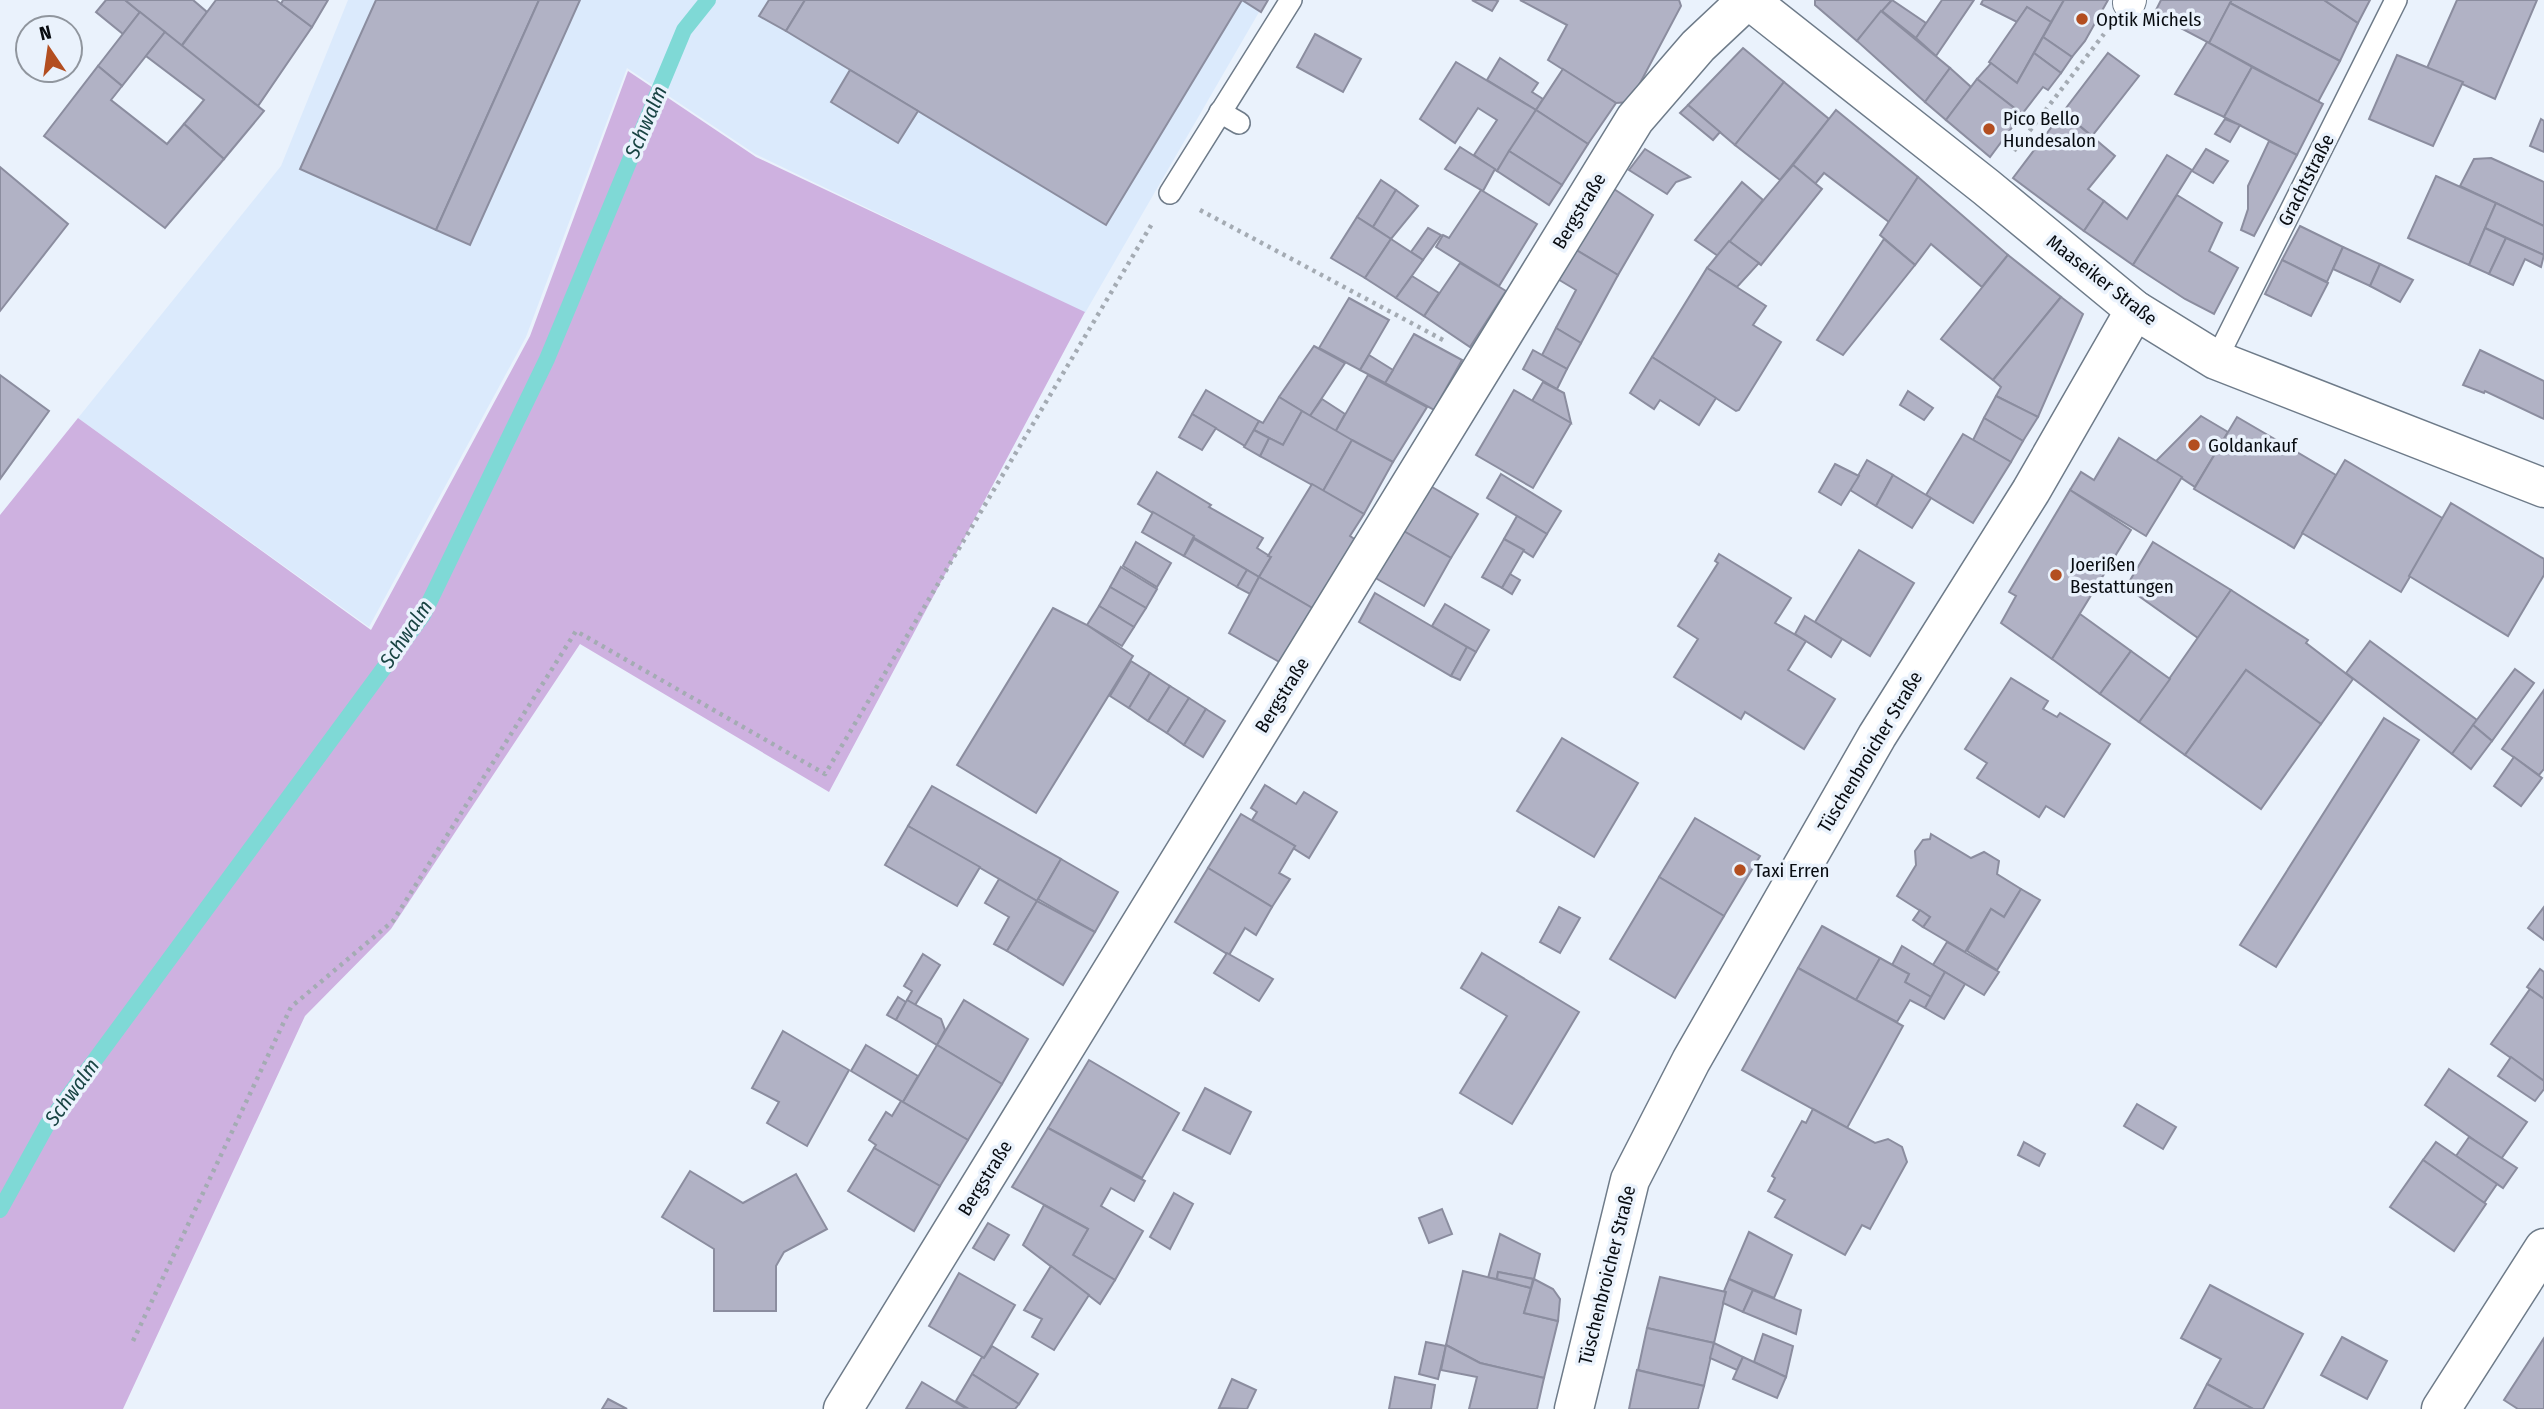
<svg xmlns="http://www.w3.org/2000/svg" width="2544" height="1409" font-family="'Fira Sans Condensed',sans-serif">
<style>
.built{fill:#dbeafc}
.green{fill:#ceb1e0}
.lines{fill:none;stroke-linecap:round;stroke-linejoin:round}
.stream{stroke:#7fd9d6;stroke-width:16}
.building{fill:#b1b2c5;stroke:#8b8d9f;stroke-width:2}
.service-casing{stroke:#6e7b89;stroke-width:24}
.pedestrian-casing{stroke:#6e7b89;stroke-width:34}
.minor-casing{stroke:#6e7b89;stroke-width:41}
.tertiary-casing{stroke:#6e7b89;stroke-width:41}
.path{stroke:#a4abb3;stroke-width:4.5;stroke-dasharray:3.5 5;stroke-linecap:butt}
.service{stroke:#fff;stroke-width:21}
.pedestrian{stroke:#fff;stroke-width:32}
.minor{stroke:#fff;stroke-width:38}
.tertiary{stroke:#fff;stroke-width:38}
.poi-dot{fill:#b34e20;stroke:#eaf2fc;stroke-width:2.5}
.labels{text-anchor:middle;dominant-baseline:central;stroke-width:7;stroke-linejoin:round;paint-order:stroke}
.poi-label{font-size:19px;fill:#080c11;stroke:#eaf2fc;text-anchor:start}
.street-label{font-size:19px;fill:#080c11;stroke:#eaf2fc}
.water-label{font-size:21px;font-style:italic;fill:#194443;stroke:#eaf2fc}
</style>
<rect width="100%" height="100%" fill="#eaf2fc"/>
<!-- built -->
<path class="built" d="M348,0H1266L1085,313L755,154L627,68L526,337L369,627L78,418L281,166Z"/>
<!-- green -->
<path class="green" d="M628,71L756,157L1085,312L829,792L580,644L391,929L305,1016L123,1409H0V515L78,418L371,630L530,336Z"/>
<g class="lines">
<!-- stream -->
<path class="stream" d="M0,1210L47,1125L423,615L547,359L684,30L708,0"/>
</g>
<!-- building -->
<g class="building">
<path d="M106,0H125L140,12L123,34L96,12Z"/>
<path d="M125,0H193L207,12L181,46Z"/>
<path d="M216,0H276L312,27L258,106L181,47Z"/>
<path d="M283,0H328L312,27L281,4Z"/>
<path d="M376,0H539L436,230L300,169Z"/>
<path d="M539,0H580L470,245L436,230Z"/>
<path d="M769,0H805L786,31L759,16Z"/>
<path d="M805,0H1242L1106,225L786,31Z"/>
<path d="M1242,0H1268L1261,12Z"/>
<path d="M1472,0H1495L1498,1L1492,11Z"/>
<path d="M1520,0H1679L1681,6L1630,102L1616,103L1548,60L1567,25Z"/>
<path d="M1815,0H1890L1891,1L1857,41L1815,5Z"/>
<path d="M1892,0L1926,23L1916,38L1882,11Z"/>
<path d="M1942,0H1974L1936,56L1916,38Z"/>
<path d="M1983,0H2064L2051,22L2027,7L2017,22L1981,4Z"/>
<path d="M2064,0H2108L2085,41L2072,57L2043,37Z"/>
<path d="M2161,0H2232L2209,43L2154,14Z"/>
<path d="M2232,0H2324L2358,23L2340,61L2230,3Z"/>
<path d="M2324,0H2370L2358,23Z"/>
<path d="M2457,0H2537L2495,99L2427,68Z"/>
<path d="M2230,3L2340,61L2318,102L2209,43Z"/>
<path d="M2027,7L2051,22L2017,83L1989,62Z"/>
<path d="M1881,11L1950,68L1925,102L1857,41Z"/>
<path d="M140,12L165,32L122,86L98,66Z"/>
<path d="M165,32L264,111L224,159L184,124L204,100L146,56Z"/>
<path d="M1315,34L1361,59L1343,92L1297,67Z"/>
<path d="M2043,37L2072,57L2061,73L2034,53Z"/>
<path d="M2207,42L2252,67L2224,117L2175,94Z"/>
<path d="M1743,48L1784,82L1735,145L1688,105Z"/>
<path d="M2034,53L2061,73L2048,90L2043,87L2022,114L1977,79L1991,63L2017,83Z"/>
<path d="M2108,53L2139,76L2092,136L2063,112Z"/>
<path d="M2397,55L2463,82L2433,146L2369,119Z"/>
<path d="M1500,58L1538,83L1532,92L1543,99L1536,110L1487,80Z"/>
<path d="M1456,62L1536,110L1497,171L1474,155L1497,120L1478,108L1455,143L1420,119Z"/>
<path d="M98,66L122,86L111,100L167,144L184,124L224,159L165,228L44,136Z"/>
<path d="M2252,67L2323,104L2297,155L2224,117Z"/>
<path d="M1950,68L1971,87L1946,120L1925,102Z"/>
<path d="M1563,69L1616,103L1588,144L1536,110Z"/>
<path d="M850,70L918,111L898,143L831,102Z"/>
<path d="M1977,79L2022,114L1990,157L1946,120Z"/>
<path d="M1784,82L1829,119L1780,180L1735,145Z"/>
<path d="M1688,105L1720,132L1713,140L1680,113Z"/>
<path d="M1536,110L1588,144L1562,185L1509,151Z"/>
<path d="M1836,110L1918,177L1889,222L1824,173L1815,184L1793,165Z"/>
<path d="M2063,112L2115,156L2088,189L2104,201L2084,231L2013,178Z"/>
<path d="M2225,119L2240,125L2230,142L2215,134Z"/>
<path d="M2541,119L2544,121V152L2530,146Z"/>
<path d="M2269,141L2297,155L2254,236L2241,230L2248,209V186Z"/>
<path d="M1460,147L1495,169L1483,191L1445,169Z"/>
<path d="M1645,149L1690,177L1676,182L1667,194L1629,170Z"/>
<path d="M2206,149L2228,161L2213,183L2192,171Z"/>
<path d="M1509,151L1562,185L1549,205L1497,171Z"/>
<path d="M2167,155L2192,170L2133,265L2084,231L2104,201L2127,219Z"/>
<path d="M2491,158L2544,182V226L2460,186L2474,159Z"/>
<path d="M1793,165L1822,189L1761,265L1729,241Z"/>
<path d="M0,167L68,224L0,311Z"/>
<path d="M2436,176L2496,203L2469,265L2408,238Z"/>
<path d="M1918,177L2008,255L1982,287L1931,244L1915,265L1880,235Z"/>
<path d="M1381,180L1396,190L1373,227L1357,217Z"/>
<path d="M1742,182L1763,200L1718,256L1695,240Z"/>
<path d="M1605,183L1653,215L1618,275L1568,245Z"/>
<path d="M1396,190L1418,206L1391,239L1373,227Z"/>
<path d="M1481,190L1537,224L1499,286L1436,247L1443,235L1449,238Z"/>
<path d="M2177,195L2222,223L2209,251L2238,268L2214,314L2185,299L2133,265Z"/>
<path d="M2496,203L2544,226V255L2485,228Z"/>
<path d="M1357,217L1391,239L1365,278L1331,258Z"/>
<path d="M2300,226L2343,247L2327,282L2282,260Z"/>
<path d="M1428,228L1441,235L1423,260L1411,252Z"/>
<path d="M2485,228L2506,238L2489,274L2469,265Z"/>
<path d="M2506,238L2544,255L2541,267L2525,259L2513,285L2489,274Z"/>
<path d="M1391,239L1423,260L1396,298L1365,278Z"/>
<path d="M1884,239L1915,265L1843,355L1817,340Z"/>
<path d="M1729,241L1759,263L1737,287L1707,268Z"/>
<path d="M1568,245L1618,275L1581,343L1556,328L1576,290L1551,275Z"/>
<path d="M2343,247L2380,264L2370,286L2333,269Z"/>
<path d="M2008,255L2061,297L1993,380L1941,339Z"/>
<path d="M2282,260L2328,283L2311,316L2265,294Z"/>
<path d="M1460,263L1506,291L1470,347L1424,316Z"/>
<path d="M2380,264L2413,280L2400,302L2370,286Z"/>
<path d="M1707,268L1766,306L1753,325L1781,342L1739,410L1736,411L1652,357Z"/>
<path d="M1412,276L1439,293L1424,316L1396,298Z"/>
<path d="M2061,297L2083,314L2038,417L1996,396L2001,387L1993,380Z"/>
<path d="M1349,298L1389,320L1360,370L1319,348Z"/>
<path d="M1556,328L1581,343L1567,369L1542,355Z"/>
<path d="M1414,334L1462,360L1434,410L1385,383Z"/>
<path d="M1314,346L1345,363L1310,416L1279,397Z"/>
<path d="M1533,350L1567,369L1557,389L1523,369Z"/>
<path d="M2480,350L2544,381V419L2485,391L2484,393L2463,385Z"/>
<path d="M1369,355L1393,370L1385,383L1360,370Z"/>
<path d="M1652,357L1716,398L1699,425L1660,400L1654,409L1630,393Z"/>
<path d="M0,375L49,411L0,479Z"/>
<path d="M1368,375L1427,407L1393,462L1335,432Z"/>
<path d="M1543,382L1564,393L1571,423L1532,401Z"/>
<path d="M1206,390L1259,421L1245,446L1192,414Z"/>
<path d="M1514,390L1571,423L1533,488L1476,455Z"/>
<path d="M1908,391L1933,408L1924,420L1900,405Z"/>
<path d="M1996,396L2038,417L2023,441L1984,418Z"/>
<path d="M1279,397L1302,411L1283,445L1254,430L1259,421L1263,423Z"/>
<path d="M1322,399L1345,414L1335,432L1310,416Z"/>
<path d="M1302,411L1352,440L1323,491L1260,456L1269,438L1283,445Z"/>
<path d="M1192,414L1216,428L1202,450L1179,437Z"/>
<path d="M2201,416L2228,432L2195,487L2156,461Z"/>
<path d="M2237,417L2336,475L2294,548L2194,489Z"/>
<path d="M1984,418L2023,441L2011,462L1973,440Z"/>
<path d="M1254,430L1269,438L1260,456L1244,447Z"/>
<path d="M1963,434L2011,462L1973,523L1926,495Z"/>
<path d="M2119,438L2182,477L2146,536L2070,490L2081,472L2094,480Z"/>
<path d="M1352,440L1393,462L1364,514L1323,491Z"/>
<path d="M1867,460L1893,475L1876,506L1850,490Z"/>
<path d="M2345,460L2444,519L2401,592L2302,533Z"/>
<path d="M1835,464L1859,476L1841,505L1819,492Z"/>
<path d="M1157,472L1211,505L1209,507L1263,538L1257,548L1271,557L1259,577L1138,504Z"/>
<path d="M1501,474L1561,511L1547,534L1487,498Z"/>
<path d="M1893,475L1931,498L1912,528L1876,506Z"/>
<path d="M1312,484L1364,514L1350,536L1356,540L1314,609L1259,577L1271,557L1268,556Z"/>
<path d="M1427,484L1478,514L1451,558L1400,529Z"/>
<path d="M2070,490L2131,530L2052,659L2001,623L2016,596L2009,592Z"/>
<path d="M2451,503L2544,559V575L2508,636L2409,576Z"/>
<path d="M1153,512L1194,536L1184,556L1142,532Z"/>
<path d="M1517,516L1547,534L1533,557L1504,539Z"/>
<path d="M1400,529L1451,558L1424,606L1372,576Z"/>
<path d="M1194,539L1247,570L1237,587L1184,556Z"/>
<path d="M1504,539L1524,550L1502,588L1482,577Z"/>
<path d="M1136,542L1171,563L1157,587L1123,566Z"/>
<path d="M2153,542L2231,590L2198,638L2126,587Z"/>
<path d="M1859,550L1914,583L1870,656L1815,622Z"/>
<path d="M1719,554L1791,598L1775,623L1806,641L1788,670L1835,699L1804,749L1745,712L1741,719L1674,677L1698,639L1678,626L1718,563L1715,561Z"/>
<path d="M1121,567L1157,589L1146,608L1110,587Z"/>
<path d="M1247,570L1259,577L1250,594L1237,587Z"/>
<path d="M1510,574L1520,580L1512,594L1502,588Z"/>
<path d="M1259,577L1314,609L1281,663L1229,633Z"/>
<path d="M1110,587L1146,608L1134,627L1099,606Z"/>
<path d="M2231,590L2308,640L2306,643L2353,679L2321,724L2246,670L2185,755L2139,722Z"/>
<path d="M1375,593L1467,647L1451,676L1359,622Z"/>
<path d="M1445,604L1489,630L1476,652L1432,626Z"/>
<path d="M1099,606L1134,627L1122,646L1087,625Z"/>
<path d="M1053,608L1087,625L1133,656L1036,813L957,765Z"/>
<path d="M2080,614L2131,651L2100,694L2052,659Z"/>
<path d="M1805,616L1842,639L1831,657L1795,634Z"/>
<path d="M2370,641L2477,720L2452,754L2346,673Z"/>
<path d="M1467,647L1476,652L1460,680L1451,676Z"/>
<path d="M2131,651L2170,679L2139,722L2100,694Z"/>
<path d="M1131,661L1150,673L1129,708L1110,696Z"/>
<path d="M2515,669L2534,683L2492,741L2473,725Z"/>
<path d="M2246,670L2321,724L2261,809L2185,755Z"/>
<path d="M1150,673L1170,686L1148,721L1129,708Z"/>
<path d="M2011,678L2048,701L2043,709L2057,717L2060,713L2110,744L2064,817L2046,806L2039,817L1977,778L1987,763L1965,749Z"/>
<path d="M1170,686L1189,698L1167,733L1148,721Z"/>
<path d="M2544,690V769L2539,775L2502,749Z"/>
<path d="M1189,698L1206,709L1184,745L1167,733Z"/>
<path d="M1206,709L1225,721L1203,757L1184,745Z"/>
<path d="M2384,718L2419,740L2276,967L2240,945Z"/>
<path d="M2473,725L2492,741L2471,769L2452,754Z"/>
<path d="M1562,738L1638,783L1594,857L1517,811Z"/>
<path d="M2514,757L2542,778L2521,806L2494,786Z"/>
<path d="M1265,785L1296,804L1304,792L1337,812L1309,858L1293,848L1295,846L1252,820L1257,812L1251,808Z"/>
<path d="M932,786L1061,859L1037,901L908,826Z"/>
<path d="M1241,814L1295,846L1279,873L1290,879L1272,907L1208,868Z"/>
<path d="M1695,818L1760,856L1724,916L1659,877Z"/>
<path d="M908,826L980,867L957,906L885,865Z"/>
<path d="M1931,834L1971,858L1984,852L1999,861L1997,874L2021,889L2004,917L1991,909L1965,952L1923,927L1930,917L1897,896L1916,865L1915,851L1923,840L1930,839Z"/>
<path d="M1061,859L1118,892L1095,932L1038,899Z"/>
<path d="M1208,868L1272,907L1256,935L1245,928L1229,955L1175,922Z"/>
<path d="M1659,877L1724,916L1675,998L1610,959Z"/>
<path d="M999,879L1037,901L1007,951L994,944L1009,917L985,903Z"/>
<path d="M2021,889L2040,900L1997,970L1967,951L1991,909L2004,917Z"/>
<path d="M1037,901L1095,932L1063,985L1007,951Z"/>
<path d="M1559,907L1580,918L1560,953L1540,942Z"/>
<path d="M2544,907V940L2528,928Z"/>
<path d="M1920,910L1930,917L1923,927L1913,920Z"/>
<path d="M1822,926L1880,958L1856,1000L1798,968Z"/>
<path d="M1947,942L1999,972L1984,995L1933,965Z"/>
<path d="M1902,946L1945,972L1931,997L1905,982L1909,974L1892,965Z"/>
<path d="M1227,953L1273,979L1259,1001L1214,973Z"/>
<path d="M1482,953L1579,1012L1512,1124L1460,1093L1507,1016L1461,988Z"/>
<path d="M923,954L940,965L915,1005L907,1000L912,991L904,986Z"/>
<path d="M1880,958L1909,974L1905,982L1931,997L1925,1008L1910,1000L1897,1022L1856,1000Z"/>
<path d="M1798,968L1903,1026L1847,1128L1742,1070Z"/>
<path d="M2540,969L2544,972V999L2527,987Z"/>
<path d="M1945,972L1965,984L1944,1019L1925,1008Z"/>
<path d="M2530,989L2544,999V1081L2491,1044Z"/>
<path d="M898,997L906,1002L896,1020L887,1015Z"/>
<path d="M907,1000L941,1019L945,1030L937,1045L896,1020Z"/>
<path d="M964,1000L1028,1039L1002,1084L937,1045Z"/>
<path d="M783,1031L849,1070L807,1146L767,1123L779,1102L752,1088Z"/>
<path d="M866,1045L918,1076L903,1102L851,1071Z"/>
<path d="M937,1045L1002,1084L968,1140L903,1102Z"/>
<path d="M2511,1057L2544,1081V1089L2535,1101L2498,1076Z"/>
<path d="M1089,1060L1179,1113L1142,1178L1048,1128Z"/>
<path d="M2449,1069L2527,1122L2501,1159L2425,1105Z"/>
<path d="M1205,1088L1251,1112L1230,1154L1183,1130Z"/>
<path d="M901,1101L968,1140L940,1186L874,1148L876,1145L869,1140L886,1112L892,1116Z"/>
<path d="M2137,1104L2176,1127L2163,1149L2124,1126Z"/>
<path d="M1813,1109L1875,1143L1888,1139L1902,1147L1907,1162L1870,1229L1862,1225L1845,1255L1775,1217L1785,1200L1768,1191L1775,1178L1772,1176L1802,1121L1806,1123Z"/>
<path d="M1048,1128L1145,1181L1134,1201L1111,1188L1101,1206L1143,1231L1115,1280L1073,1255L1088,1229L1012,1187Z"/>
<path d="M2469,1137L2517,1168L2503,1188L2456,1156Z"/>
<path d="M2024,1142L2045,1154L2039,1166L2018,1155Z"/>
<path d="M2436,1142L2497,1184L2484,1203L2423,1160Z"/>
<path d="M874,1148L940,1186L914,1231L848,1191Z"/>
<path d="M2423,1160L2486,1204L2454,1251L2390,1207Z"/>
<path d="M690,1171L743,1203L796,1174L827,1229L784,1252L776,1266V1311H714V1249L662,1217Z"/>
<path d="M1174,1193L1193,1204L1170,1249L1150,1237Z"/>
<path d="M1044,1205L1088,1229L1073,1255L1115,1280L1100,1304L1023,1245Z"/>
<path d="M1442,1209L1452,1234L1429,1243L1419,1218Z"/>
<path d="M988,1223L1009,1235L994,1260L973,1248Z"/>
<path d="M1749,1232L1792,1255L1774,1298L1729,1279Z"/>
<path d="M1500,1234L1540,1254L1534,1279L1498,1272L1497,1279L1488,1278Z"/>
<path d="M1051,1266L1089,1295L1054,1350L1032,1337L1042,1319L1024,1310Z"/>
<path d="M1463,1271L1531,1288L1524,1313L1558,1321L1544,1378L1480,1363L1446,1345Z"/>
<path d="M1498,1272L1533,1279L1531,1288L1497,1279Z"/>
<path d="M959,1273L1015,1305L984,1358L929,1326Z"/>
<path d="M1660,1277L1726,1292L1714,1343L1647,1328Z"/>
<path d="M1534,1279L1553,1289L1560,1299L1558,1321L1524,1313Z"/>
<path d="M1729,1279L1753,1290L1743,1312L1723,1303L1726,1292L1724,1291Z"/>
<path d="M2210,1285L2303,1334L2263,1409H2253L2207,1384L2221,1359L2181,1338Z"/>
<path d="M1753,1290L1801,1310L1796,1334L1743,1312Z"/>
<path d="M1647,1328L1714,1343L1704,1386L1638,1370Z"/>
<path d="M1763,1334L1793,1346L1786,1377L1754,1362Z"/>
<path d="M2342,1337L2387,1361L2367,1399L2321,1375Z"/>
<path d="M2544,1338V1409H2518L2504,1400Z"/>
<path d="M1426,1342L1446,1346L1438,1379L1419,1374Z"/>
<path d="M1714,1343L1743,1357L1737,1370L1710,1358Z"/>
<path d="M1446,1345L1480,1363L1544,1378L1537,1409H1469L1477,1377L1441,1370Z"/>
<path d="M992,1346L1038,1374L1019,1404L972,1374L982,1357L984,1358Z"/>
<path d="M1743,1357L1786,1377L1777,1398L1733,1379Z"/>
<path d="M1637,1370L1704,1386L1698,1409H1629Z"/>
<path d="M972,1374L1019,1404L1015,1409H969L956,1401Z"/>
<path d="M1395,1377L1435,1385L1431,1409H1389Z"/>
<path d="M1232,1379L1256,1390L1247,1409L1219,1408Z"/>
<path d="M922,1382L967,1409H906Z"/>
<path d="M2207,1384L2253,1409H2194Z"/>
<path d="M608,1399L627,1409H602Z"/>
</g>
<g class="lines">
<!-- service casing -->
<g class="service-casing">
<g id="service">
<path d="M1220,112L1239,123"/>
<path d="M1170,193L1291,0"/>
<path d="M2216,360L2396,0"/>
</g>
</g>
<!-- pedestrian casing -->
<g class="pedestrian-casing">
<path id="pedestrian" d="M2129,3L2130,0"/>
</g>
<!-- minor casing -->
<g class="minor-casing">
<g id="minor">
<path d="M843,1409L1635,119L1698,46L1747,0"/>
<path d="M1574,1409L1630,1180L1691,1061L1877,736L2031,491L2135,310"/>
<path d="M2441,1409L2544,1248"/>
</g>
</g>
<!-- tertiary casing -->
<g class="tertiary-casing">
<path id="tertiary" d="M1749,0L1986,187L2135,310L2216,360L2544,488"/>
</g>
<!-- path -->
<g class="path">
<path d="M2014,151L2104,34"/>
<path d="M1200,210L1445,341"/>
<path d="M133,1341L291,1007L393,921L576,631L825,774L1153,222"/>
</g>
<!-- service -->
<use href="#service" class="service"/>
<!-- pedestrian -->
<use href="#pedestrian" class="pedestrian"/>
<!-- minor -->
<use href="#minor" class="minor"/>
<!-- tertiary -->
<use href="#tertiary" class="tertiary"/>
</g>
<!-- markers -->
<g class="poi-dot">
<circle cx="2082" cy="19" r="7"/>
<circle cx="1989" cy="129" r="7"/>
<circle cx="2194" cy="445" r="7"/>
<circle cx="2056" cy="575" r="7"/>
<circle cx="1740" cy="870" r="7"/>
</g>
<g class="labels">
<!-- poi labels -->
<g class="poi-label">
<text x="2096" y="19">Optik Michels</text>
<text x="2003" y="118">Pico Bello<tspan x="2003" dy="22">Hundesalon</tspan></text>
<text x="2208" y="445">Goldankauf</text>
<text x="2070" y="564">Joerißen<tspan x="2070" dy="22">Bestattungen</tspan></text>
<text x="1754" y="870">Taxi Erren</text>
</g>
<!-- street labels -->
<g class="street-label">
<text transform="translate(2306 180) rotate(-63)">Grachtstraße</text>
<text transform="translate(1579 211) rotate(-59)">Bergstraße</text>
<text transform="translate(2102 280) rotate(38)">Maaseiker Straße</text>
<text transform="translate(1282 695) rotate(-58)">Bergstraße</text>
<text transform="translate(1870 752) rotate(-59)">Tüschenbroicher Straße</text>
<text transform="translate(985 1178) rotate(-58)">Bergstraße</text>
<text transform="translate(1607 1275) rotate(-76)">Tüschenbroicher Straße</text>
</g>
<!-- water labels -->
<g class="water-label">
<text transform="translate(646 122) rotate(-67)">Schwalm</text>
<text transform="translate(406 634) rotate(-56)">Schwalm</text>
<text transform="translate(72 1092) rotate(-54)">Schwalm</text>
</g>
</g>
<!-- north arrow -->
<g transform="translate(49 49) rotate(347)"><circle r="33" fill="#eaf2fc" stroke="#90969e" stroke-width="2"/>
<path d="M0-5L12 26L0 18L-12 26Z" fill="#b34e20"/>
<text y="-10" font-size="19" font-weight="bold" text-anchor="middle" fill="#080c11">N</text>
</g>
</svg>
